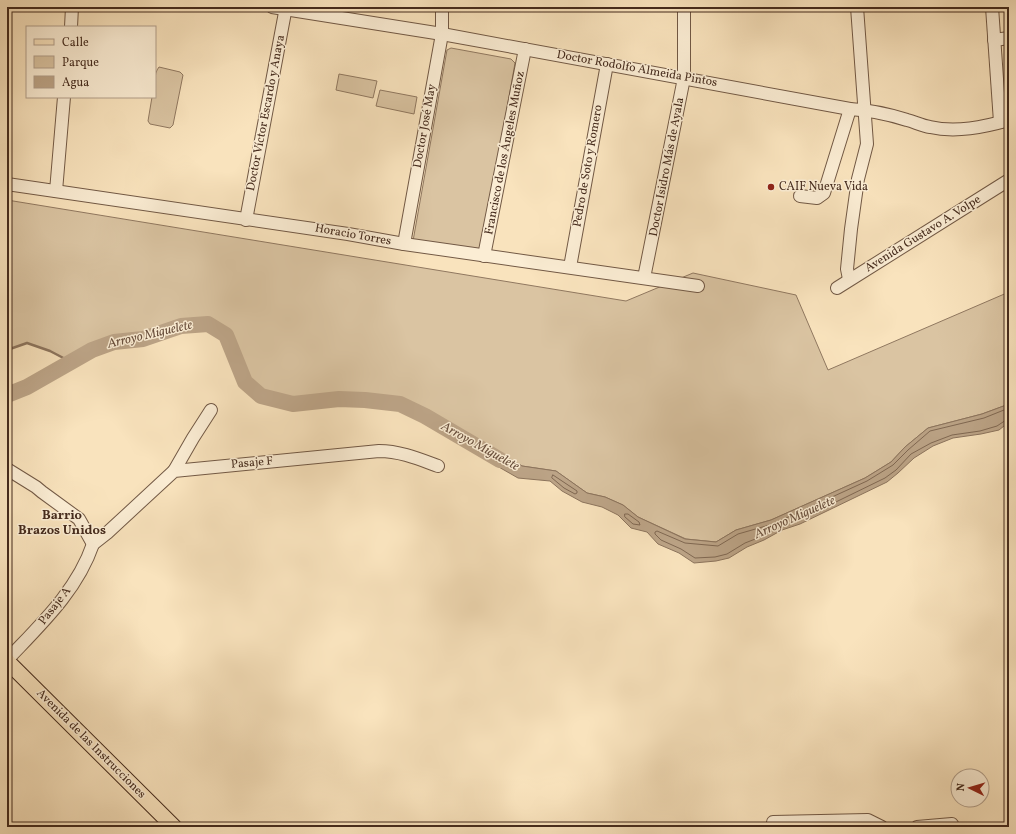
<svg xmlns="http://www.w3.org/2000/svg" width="1016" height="834" font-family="Vollkorn,serif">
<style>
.green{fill:#dac4a2;stroke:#907860}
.water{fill:#bca487;stroke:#8c745d}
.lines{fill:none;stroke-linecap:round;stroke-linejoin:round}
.shore{stroke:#806852;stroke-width:1}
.stream{stroke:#8c745d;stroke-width:2.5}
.river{stroke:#bca487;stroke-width:16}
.minor-casing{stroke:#725945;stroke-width:14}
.major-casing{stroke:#452b1d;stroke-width:17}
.minor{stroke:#fbedd4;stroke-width:12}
.major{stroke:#f9e3bd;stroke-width:15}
.poi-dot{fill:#8f2418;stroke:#fbedd4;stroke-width:1.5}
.labels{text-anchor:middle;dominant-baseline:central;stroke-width:3;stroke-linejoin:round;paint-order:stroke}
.street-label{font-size:12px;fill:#452b1d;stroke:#fbedd4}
.poi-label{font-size:12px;fill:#452b1d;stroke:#fbedd4;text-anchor:start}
.water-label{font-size:13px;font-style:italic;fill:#694f3d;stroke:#fbedd4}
.neighbourhood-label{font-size:13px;font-weight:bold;fill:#452b1d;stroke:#fbedd4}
</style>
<rect width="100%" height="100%" fill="#f9e3bd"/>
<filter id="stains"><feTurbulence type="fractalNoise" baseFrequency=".005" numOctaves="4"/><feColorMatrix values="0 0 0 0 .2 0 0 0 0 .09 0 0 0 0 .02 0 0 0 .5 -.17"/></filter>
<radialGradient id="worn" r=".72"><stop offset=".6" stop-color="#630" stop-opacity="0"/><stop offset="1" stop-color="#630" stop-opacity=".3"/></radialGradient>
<!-- green -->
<g class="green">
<path d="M451,48L511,59L515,63L482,251L413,241L447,50Z"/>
<path d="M159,67L180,72L183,75L173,125L170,128L150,124L148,121L152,97H155C155,88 153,74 159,67Z"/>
<path d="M339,74L377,81L373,98L336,90Z"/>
<path d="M380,90L417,97L414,114L376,106Z"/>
<path d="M7,200L626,301L693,273L796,295L828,370L1009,292V404L982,414L928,428L905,447L891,462L865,478L771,520L736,530L716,542L686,539L638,517L623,505L605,497L587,493L556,471L522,466L496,451L482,449L459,437L425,416L400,404L365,400L339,399L293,404L261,396L245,382L226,335L208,324L181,326L143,339L114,342L92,350L71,362L50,351L27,343L7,350Z"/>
</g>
<!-- water -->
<path class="water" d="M1009,404V422L999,430L981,434L953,438L933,446L914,458L898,473L887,482L800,524L782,530L764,540L747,547L729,558L716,561L694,563L679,553L658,544L647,532L631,528L618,515L602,507L582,502L562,491L550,481L518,478L497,466L482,449L496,451L522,466L556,471L587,493L605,497L623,505L638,517L685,539L716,542L736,530L771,520L865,478L891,462L905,447L928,428L982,414Z"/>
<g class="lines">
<!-- shore -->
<g class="shore">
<path d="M1009,408L984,418L930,431L908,450L893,465L867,481L773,524L738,534L718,546L685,543L657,531L655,532V534L661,540L681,549L695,558L715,557L727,554L745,543L763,536L781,526L799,520L885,478L896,470L911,454L931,443L952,435L980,431L997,426L1006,420L1009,419"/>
<path d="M553,475L577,491V493L575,494L564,488L552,478Z"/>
<path d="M625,514H628L639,522L640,525L633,524L625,517Z"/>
</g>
<!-- stream -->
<path class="stream" d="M7,350L27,343L50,351L71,362"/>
<!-- river -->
<path class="river" d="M7,395L27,387L92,350L114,342L143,339L181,326L208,324L226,335L245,382L261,396L293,404L339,399L365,400L400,404L425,416L500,460"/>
<!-- minor casing -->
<g class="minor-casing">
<g id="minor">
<path d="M272,7L442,34L850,109C870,110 888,114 907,120C915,122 922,126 930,127C956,133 984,127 1009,120"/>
<path d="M992,7L1000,122"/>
<path d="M71,27L72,7"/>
<path d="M994,40L1009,38"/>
<path d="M7,184L348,234L404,244L698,286"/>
<path d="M56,191L64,97"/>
<path d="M800,196L817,198L824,193L850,109"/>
<path d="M246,220L286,7"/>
<path d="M404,244L442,34V7"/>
<path d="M484,256L525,49"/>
<path d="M570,267L607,64"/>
<path d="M644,278L684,78V7"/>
<path d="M849,279L847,269L851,229L858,179L867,144L857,7"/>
<path d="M837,288L1009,180"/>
<path d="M7,469L36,487L42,492L79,519L93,544"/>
<path d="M174,471L193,438L211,410"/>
<path d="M93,544L107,533L174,471L379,451C400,451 419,459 438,466"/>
<path d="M7,660C40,625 77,591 93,544"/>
<path d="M773,822L868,820L882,827"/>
<path d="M917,827L952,824"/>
</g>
</g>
<!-- major casing -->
<g class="major-casing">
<path id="major" d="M7,661L174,827"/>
</g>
<!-- minor -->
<use href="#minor" class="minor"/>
<!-- major -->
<use href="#major" class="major"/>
</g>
<!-- markers -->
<circle class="poi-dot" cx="771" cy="187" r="4"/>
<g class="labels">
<!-- street labels -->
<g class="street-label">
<text transform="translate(637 69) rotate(10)">Doctor Rodolfo Almeida Pintos</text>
<text transform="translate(266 113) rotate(-79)">Doctor Víctor Escardo y Anaya</text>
<text transform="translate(425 126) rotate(-80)">Doctor José May</text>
<text transform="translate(505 153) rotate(-79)">Francisco de los Ángeles Muñoz</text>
<text transform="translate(588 166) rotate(-80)">Pedro de Soto y Romero</text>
<text transform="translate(667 167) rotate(-79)">Doctor Isidro Más de Ayala</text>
<text transform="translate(923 234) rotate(-32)">Avenida Gustavo A. Volpe</text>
<text transform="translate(353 235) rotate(10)">Horacio Torres</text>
<text transform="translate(252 463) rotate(-5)">Pasaje F</text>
<text transform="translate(55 606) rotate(-52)">Pasaje A</text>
<text transform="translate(91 744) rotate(45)">Avenida de las Instrucciones</text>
</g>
<!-- poi labels -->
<g class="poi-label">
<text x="779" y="187">CAIF Nueva Vida</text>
</g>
<!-- water labels -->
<g class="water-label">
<text transform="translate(150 335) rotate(-13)">Arroyo Miguelete</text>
<text transform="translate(480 447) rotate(29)">Arroyo Miguelete</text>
<text transform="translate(795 518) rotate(-24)">Arroyo Miguelete</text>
</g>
<!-- neighbourhood labels -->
<g class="neighbourhood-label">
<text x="62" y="516">Barrio<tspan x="62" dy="15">Brazos Unidos</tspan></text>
</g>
</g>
<!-- margin -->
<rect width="1016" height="834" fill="none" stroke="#f9e3bd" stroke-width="24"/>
<rect x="8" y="8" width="1000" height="818" fill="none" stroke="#452b1d" stroke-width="2"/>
<rect x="12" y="12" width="992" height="810" fill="none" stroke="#452b1d"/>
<!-- legend -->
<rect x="26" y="26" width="130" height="72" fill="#fbedd4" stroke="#b29f8b"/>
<rect x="34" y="39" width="20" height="6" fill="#f9e3bd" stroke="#b29f8b"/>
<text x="62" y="46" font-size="12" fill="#452b1d">Calle</text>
<rect x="34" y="56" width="20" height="12" fill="#dac4a2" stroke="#b29f8b"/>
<text x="62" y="66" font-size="12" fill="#452b1d">Parque</text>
<rect x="34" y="76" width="20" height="12" fill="#bca487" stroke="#b29f8b"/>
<text x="62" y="86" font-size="12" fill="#452b1d">Agua</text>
<!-- north arrow -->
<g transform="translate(970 788) rotate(275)"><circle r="19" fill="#fbedd4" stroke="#b29f8b"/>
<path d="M0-3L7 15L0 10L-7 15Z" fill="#8f2418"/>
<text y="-6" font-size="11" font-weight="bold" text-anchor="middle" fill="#452b1d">N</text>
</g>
<rect width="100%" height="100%" filter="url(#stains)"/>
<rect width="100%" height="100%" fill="url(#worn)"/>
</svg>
